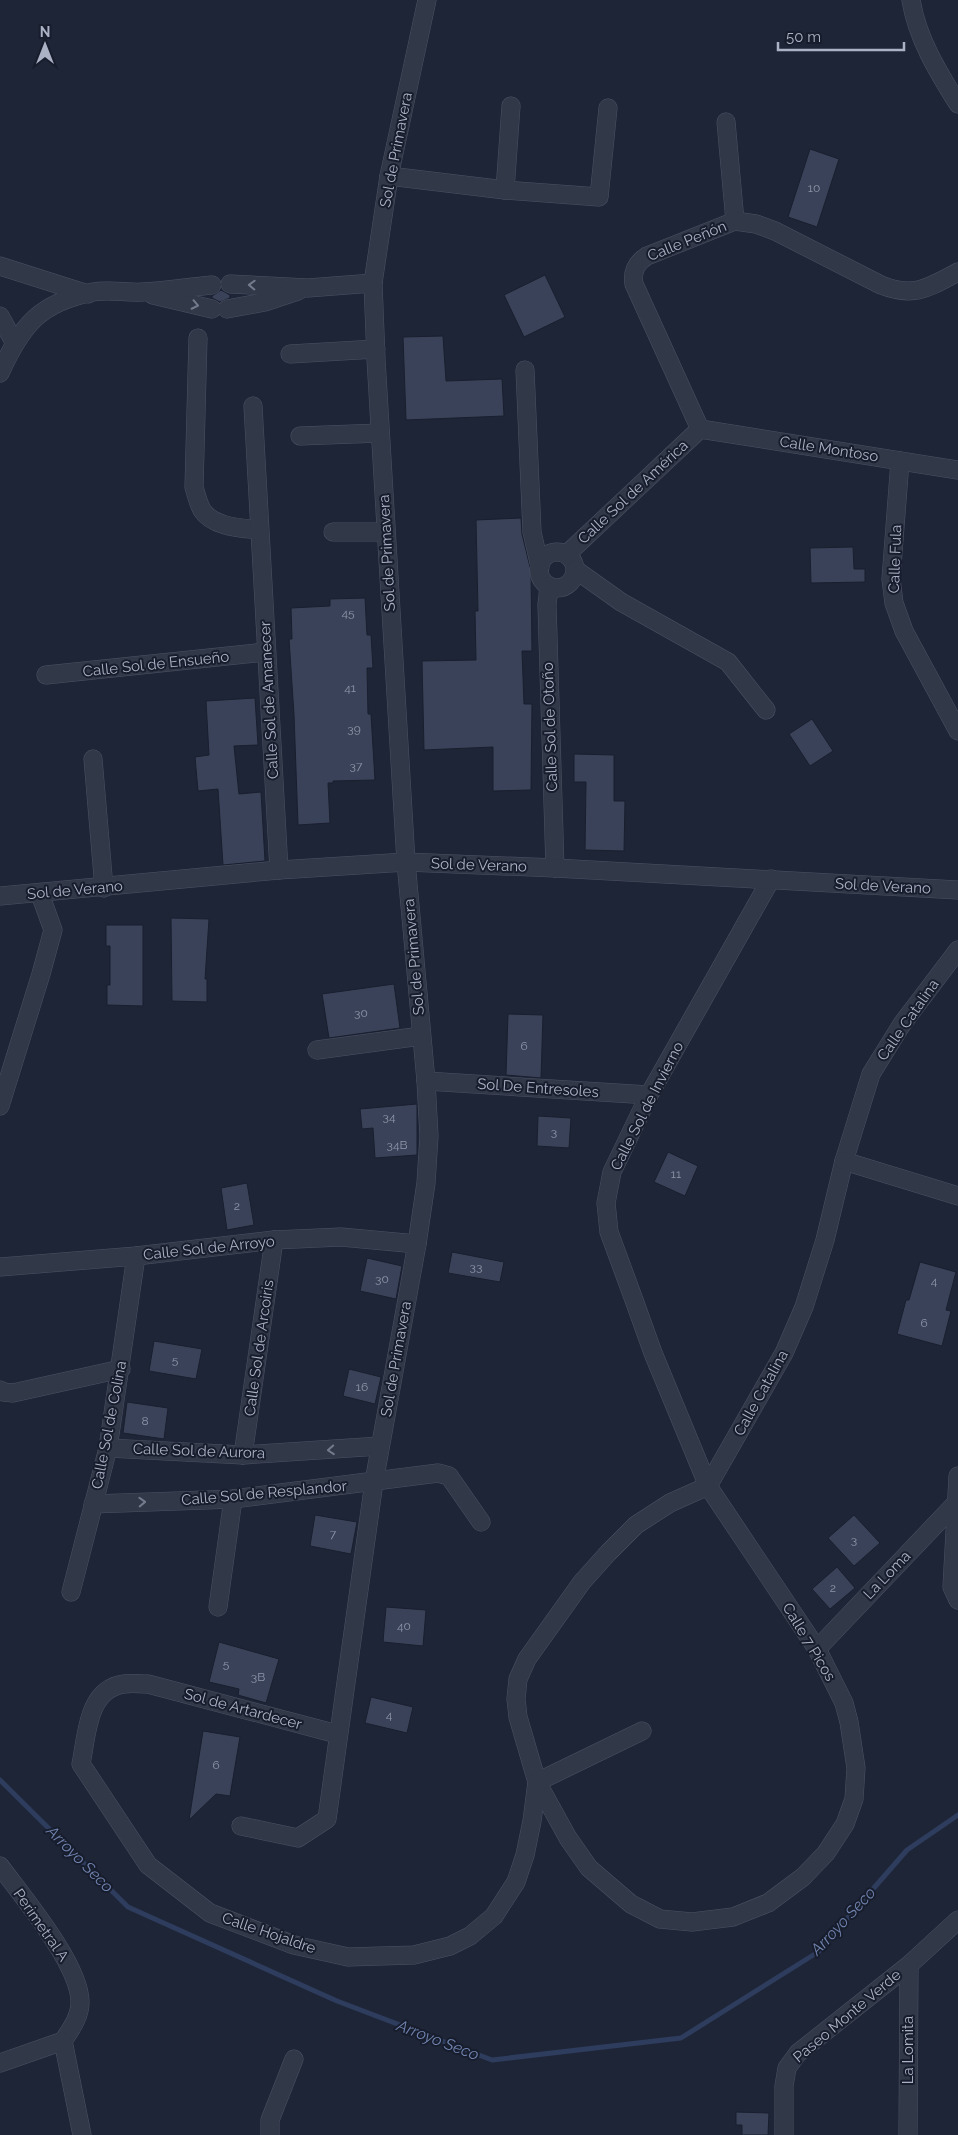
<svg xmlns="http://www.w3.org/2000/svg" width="958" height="2135" font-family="Raleway,sans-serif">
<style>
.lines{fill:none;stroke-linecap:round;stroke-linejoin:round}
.stream{stroke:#2e3c5d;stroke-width:5}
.building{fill:#394258;stroke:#191f2e}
.minor-casing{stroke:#4c5263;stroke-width:19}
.minor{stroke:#313848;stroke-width:18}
.oneway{stroke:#747b8d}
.labels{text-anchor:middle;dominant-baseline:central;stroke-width:4;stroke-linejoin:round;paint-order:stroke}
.number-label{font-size:12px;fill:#8e96aa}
.street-label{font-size:15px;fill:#abb2c5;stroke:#171d2c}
.water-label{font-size:16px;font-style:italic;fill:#7184b0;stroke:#171d2c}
</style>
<rect width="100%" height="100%" fill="#1e2537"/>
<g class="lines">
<!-- stream -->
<path class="stream" d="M0,1780L128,1907L337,2001L492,2060L681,2038L818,1952L907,1850L958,1815"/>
</g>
<!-- building -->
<g class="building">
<path d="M810,149L839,159L817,227L788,217Z"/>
<path d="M545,275L565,317L524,337L504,295Z"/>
<path d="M221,290L230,295V298L220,302L212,298V296Z"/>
<path d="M443,336L446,381L502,379L504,416L406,420L403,337Z"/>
<path d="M521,518L522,534L531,571L532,651H522L524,704H532L531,790L493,791V747L424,750L422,661L476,660L475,611H478L476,520Z"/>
<path d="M853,547L854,569H865V582L811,583L810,548Z"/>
<path d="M365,598L367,635H371L373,668H367L368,714H371L375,780L333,781V783H328L330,823L298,825L294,715L289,639H292L291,608L330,606V599Z"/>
<path d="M255,698L258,745L234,746L239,794L261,792L265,861L223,865L218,789L198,791L195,757L209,755L206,701Z"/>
<path d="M812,719L833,751L810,766L789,734Z"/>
<path d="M574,754L614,755V801H625L624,851L585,850L586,782H574Z"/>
<path d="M171,918L209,919L205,979H207V1002L172,1001Z"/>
<path d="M106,925H143V1006L107,1005V985H110V946H106Z"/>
<path d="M394,984L400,1028L329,1038L322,994Z"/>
<path d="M508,1014L543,1015L541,1078L506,1075Z"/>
<path d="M417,1104V1155L375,1158L373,1128L362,1129L360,1109Z"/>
<path d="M538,1116L571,1118L569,1148L537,1146Z"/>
<path d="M668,1152L698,1166L685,1196L654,1182Z"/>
<path d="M247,1183L254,1225L227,1230L221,1188Z"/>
<path d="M452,1252L504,1262L500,1282L448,1273Z"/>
<path d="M367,1258L402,1266L396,1299L360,1291Z"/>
<path d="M920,1262L956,1272L946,1310L951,1311L942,1346L897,1334L906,1300H909Z"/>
<path d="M154,1341L202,1349L196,1379L149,1371Z"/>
<path d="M349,1369L381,1377L375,1404L343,1396Z"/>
<path d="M127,1402L168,1408L164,1439L123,1433Z"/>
<path d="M315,1515L357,1522L351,1554L310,1546Z"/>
<path d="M854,1515L880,1543L854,1566L828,1538Z"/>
<path d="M837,1567L855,1588L830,1609L812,1589Z"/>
<path d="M386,1607L426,1610L423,1646L383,1642Z"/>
<path d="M219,1642L279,1659L266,1703L238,1695L239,1689L209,1682Z"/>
<path d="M371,1697L413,1707L407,1733L365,1723Z"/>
<path d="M203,1731L240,1737L230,1796L216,1794L189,1820Z"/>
<path d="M736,2112L769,2113L768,2135H742V2125H736Z"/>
</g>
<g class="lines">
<!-- minor casing -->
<g class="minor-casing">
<g id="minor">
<path d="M911,0C917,38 938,72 958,104"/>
<path d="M726,122L735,221"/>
<path d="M389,176L505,190L511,106"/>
<path d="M505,190L599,197L608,108"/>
<path d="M0,266L88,294"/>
<path d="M230,284L308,288L373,283"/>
<path d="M153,295L212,309"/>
<path d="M227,309L265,302L298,291"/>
<path d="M0,316L14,342"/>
<path d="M198,338L194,487C196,494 198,503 202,510C213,527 241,528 259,530"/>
<path d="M290,354L376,349"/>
<path d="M525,370L532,532L540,567"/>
<path d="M0,373C22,325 39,303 93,292C109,289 127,293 143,292C166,291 189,287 212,285"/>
<path d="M253,406L279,870"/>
<path d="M700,429L634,284C632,271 636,263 647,256L735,221L756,224L775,231L881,285C914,298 928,288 958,272"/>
<path d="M700,429L958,470"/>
<path d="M300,436L380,433"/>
<path d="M900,461L891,579L894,603L904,631L958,731"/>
<path d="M333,532H386"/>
<circle cx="557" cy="570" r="18"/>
<path d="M567,554L700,429"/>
<path d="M576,570L621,602L728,662L766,710"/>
<path d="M549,586L547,605L555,868"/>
<path d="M46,675L265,652"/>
<path d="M93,759L104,888"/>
<path d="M771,879L649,1095L612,1172L606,1203L609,1232L634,1300L653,1353L708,1486L817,1649L844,1703L849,1722L856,1768L854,1799L845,1824L826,1853L803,1877L768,1903L733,1917L692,1922L660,1919L631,1904L589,1868L568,1838L537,1782L518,1717L516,1699L518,1679L527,1659L582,1582L608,1553L636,1525L670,1503L708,1486L784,1353L804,1307L825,1240L844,1161L871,1074L902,1024L958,950"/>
<path d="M0,896L279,870L406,862L555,868L958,890"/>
<path d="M317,1050L421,1036"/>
<path d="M426,1081L649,1095"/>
<path d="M0,1106L41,974L53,930L40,894"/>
<path d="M844,1161L958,1196"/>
<path d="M0,1267L136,1256L274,1240L341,1237L417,1244"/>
<path d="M0,1390L3,1392L13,1393L121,1369"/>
<path d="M108,1448L243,1455L380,1446"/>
<path d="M243,1455L274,1240"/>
<path d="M958,1476L952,1587L958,1600"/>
<path d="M93,1504L233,1499L438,1473L449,1476L481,1522"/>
<path d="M71,1592L108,1448L136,1256"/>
<path d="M218,1607L233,1499"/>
<path d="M817,1649L957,1502"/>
<path d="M337,1734L148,1684C140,1684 132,1683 124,1684C87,1689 87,1735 81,1764L148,1865L210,1913L294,1945L348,1957L414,1955L450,1946L470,1936L494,1916L516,1882L525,1855L532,1821L537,1782"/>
<path d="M537,1782L642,1731"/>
<path d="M241,1826L298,1838L327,1819L374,1482L417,1244L426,1183L429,1136L426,1081L406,862L376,359L373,283L389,176L427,0"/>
<path d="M0,1866C23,1897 80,1965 80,2002C80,2017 71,2029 63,2041"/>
<path d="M63,2041L82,2135"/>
<path d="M0,2063L63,2041"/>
<path d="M270,2135V2120L294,2059"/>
<path d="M784,2135V2086L787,2068L798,2053L909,1965L958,1920"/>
<path d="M908,2135L909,1965"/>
</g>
</g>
<!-- minor -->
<use href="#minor" class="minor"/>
</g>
<!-- one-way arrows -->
<defs><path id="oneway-chevron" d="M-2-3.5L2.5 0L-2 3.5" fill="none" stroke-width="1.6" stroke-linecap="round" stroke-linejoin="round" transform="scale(1.25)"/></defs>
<g class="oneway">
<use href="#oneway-chevron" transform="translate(252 285) rotate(-178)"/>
<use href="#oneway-chevron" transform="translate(195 305) rotate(12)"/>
<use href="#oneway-chevron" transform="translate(331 1450) rotate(176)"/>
<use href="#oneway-chevron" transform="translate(142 1502) rotate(-2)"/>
</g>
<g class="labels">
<!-- number labels -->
<g class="number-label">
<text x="814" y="188">10</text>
<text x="348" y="613">45</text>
<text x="350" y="688">41</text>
<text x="354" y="729">39</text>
<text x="356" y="766">37</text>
<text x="361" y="1013">30</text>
<text x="524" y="1046">6</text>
<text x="389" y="1117">34</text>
<text x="554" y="1132">3</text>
<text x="397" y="1145">34B</text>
<text x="676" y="1174">11</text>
<text x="237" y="1206">2</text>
<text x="476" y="1267">33</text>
<text x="382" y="1279">30</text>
<text x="934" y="1281">4</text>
<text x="924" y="1323">6</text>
<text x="175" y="1360">5</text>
<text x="362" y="1387">16</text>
<text x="145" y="1421">8</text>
<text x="333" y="1534">7</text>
<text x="854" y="1540">3</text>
<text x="833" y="1588">2</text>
<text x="404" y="1626">40</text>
<text x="226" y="1664">5</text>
<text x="258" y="1677">3B</text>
<text x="389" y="1715">4</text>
<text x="216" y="1765">6</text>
</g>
<!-- street labels -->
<g class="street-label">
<text transform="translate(396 150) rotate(-79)">Sol de Primavera</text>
<text transform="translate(687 241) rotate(-22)">Calle Peñón</text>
<text transform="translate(829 449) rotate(9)">Calle Montoso</text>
<text transform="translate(633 492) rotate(-43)">Calle Sol de América</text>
<text transform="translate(387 553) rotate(-93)">Sol de Primavera</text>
<text transform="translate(895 559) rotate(-88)">Calle Fula</text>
<text transform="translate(156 664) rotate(-6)">Calle Sol de Ensueño</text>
<text transform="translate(269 700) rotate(-93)">Calle Sol de Amanecer</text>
<text transform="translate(550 727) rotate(-92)">Calle Sol de Otoño</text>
<text transform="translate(479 865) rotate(2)">Sol de Verano</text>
<text transform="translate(883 886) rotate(3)">Sol de Verano</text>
<text transform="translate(75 890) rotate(-5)">Sol de Verano</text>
<text transform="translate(414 957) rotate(-95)">Sol de Primavera</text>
<text transform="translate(908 1020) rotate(-55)">Calle Catalina</text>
<text transform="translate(538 1088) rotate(4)">Sol De Entresoles</text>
<text transform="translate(647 1106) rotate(-63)">Calle Sol de Invierno</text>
<text transform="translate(209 1248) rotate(-6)">Calle Sol de Arroyo</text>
<text transform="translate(259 1348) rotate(-82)">Calle Sol de Arcoiris</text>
<text transform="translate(396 1359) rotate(-80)">Sol de Primavera</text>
<text transform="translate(761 1393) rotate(-61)">Calle Catalina</text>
<text transform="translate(109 1425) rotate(-79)">Calle Sol de Colina</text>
<text transform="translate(199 1451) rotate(2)">Calle Sol de Aurora</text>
<text transform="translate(264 1493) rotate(-5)">Calle Sol de Resplandor</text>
<text transform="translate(887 1575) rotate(-46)">La Loma</text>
<text transform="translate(809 1642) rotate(59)">Calle 7 Picos</text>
<text transform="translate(243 1709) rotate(15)">Sol de Artardecer</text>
<text transform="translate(41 1925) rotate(55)">Perimetral A</text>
<text transform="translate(269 1933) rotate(19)">Calle Hojaldre</text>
<text transform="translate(847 2016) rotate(-40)">Paseo Monte Verde</text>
<text transform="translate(908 2050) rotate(-90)">La Lomita</text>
</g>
<!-- water labels -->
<g class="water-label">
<text transform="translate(80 1859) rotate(45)">Arroyo Seco</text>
<text transform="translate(843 1921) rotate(-47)">Arroyo Seco</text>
<text transform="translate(438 2040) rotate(21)">Arroyo Seco</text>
</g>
</g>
<!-- north arrow -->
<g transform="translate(45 45)" stroke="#171d2c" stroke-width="4" paint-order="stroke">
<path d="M0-4L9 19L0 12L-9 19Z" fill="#abb2c5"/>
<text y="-8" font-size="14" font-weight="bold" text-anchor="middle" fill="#abb2c5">N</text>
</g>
<!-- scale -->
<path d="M778 42v8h126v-8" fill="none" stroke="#abb2c5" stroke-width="2.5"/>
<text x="786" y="42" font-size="15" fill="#abb2c5" stroke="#171d2c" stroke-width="4" paint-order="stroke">50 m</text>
</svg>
